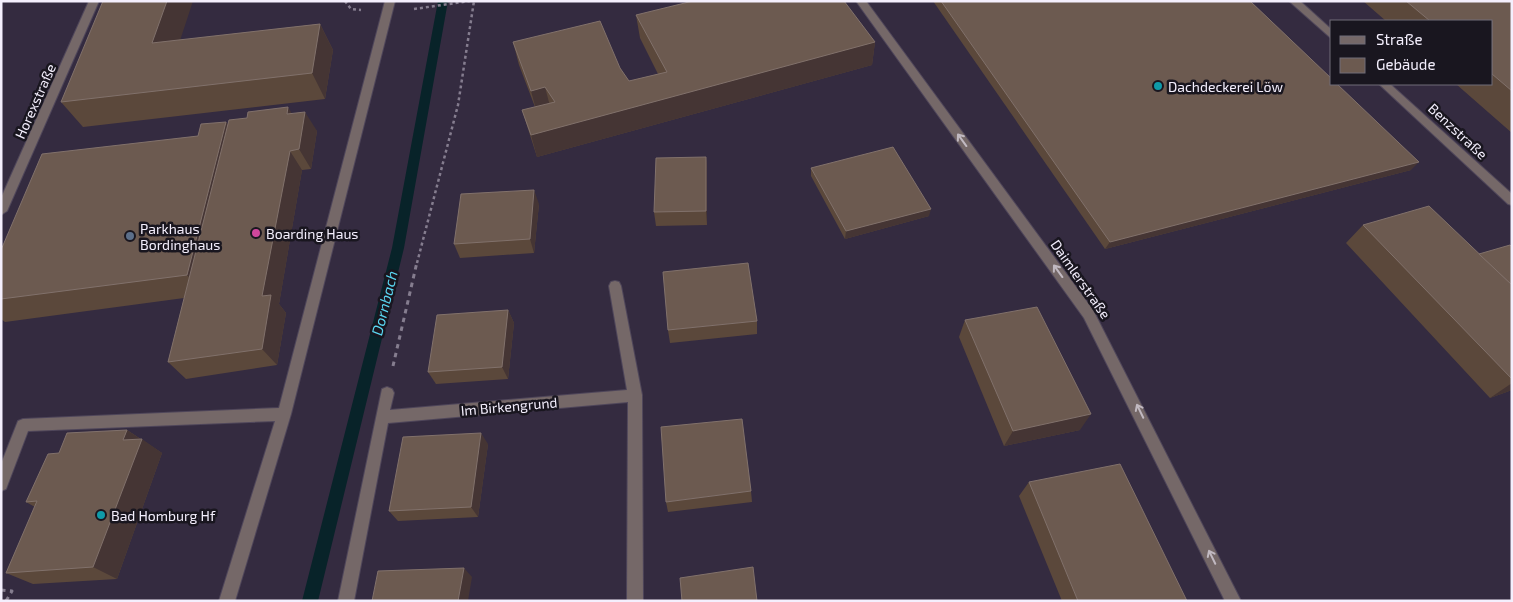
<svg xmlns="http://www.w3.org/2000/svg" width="1513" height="602" font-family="'Exo 2',sans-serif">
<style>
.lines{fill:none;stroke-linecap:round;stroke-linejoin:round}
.stream{fill:#082329;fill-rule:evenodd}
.minor-casing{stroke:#4f465a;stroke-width:2}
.path-far1{stroke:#857d8f;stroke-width:2.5;stroke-dasharray:3 3;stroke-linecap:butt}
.path{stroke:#857d8f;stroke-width:3;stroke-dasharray:4.5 4.5;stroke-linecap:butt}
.minor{fill:#756868;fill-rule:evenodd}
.wall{fill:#5b483b}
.shaded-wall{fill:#453534}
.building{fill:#6c5a50;stroke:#81716b}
.oneway{stroke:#c1b9c1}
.culture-dot{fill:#0f9aa8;stroke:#19161f;stroke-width:2}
.hotel-dot{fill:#d1479c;stroke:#19161f;stroke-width:2}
.service-dot{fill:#5c6f8a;stroke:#19161f;stroke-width:2}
.labels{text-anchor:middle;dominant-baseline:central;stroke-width:5;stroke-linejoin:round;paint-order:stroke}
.poi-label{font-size:14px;fill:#f4effd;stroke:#19161f;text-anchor:start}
.street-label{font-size:14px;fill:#f4effd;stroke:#19161f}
.water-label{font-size:15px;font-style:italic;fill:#5ad7f2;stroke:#19161f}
</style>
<rect width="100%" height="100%" fill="#342b40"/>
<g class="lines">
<!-- stream -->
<path class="stream" d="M438,1H448L404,248L318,601H302L392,248Z"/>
<!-- minor casing -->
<g class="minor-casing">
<g id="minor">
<path d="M89,1H99L7,211L1,215V198Z"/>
<path d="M385,1H395L291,414L235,601H219L275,421L28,431L6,489L1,491V464L18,421L23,419L279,408Z"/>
<path d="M856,1H866L1093,310L1241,601H1225L1084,318Z"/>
<path d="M1289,1H1300L1332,30V39Z"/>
<path d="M1379,84H1390L1512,194V205L1508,204Z"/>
<path d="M615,281L619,282L621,286L642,395L643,601H627L628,402L388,423L354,601H338L382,389L387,387L392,389L394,393L390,410L627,390L609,286L611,282Z"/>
</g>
</g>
<!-- path-far1 -->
<g class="path-far1">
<path d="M345,1L351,9L361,10"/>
<path d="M414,9L470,1"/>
<path d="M417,263L458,105L474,1"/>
</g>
<!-- path -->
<g class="path">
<path d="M393,366L417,262"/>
<path d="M1,590L12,591L6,601"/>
</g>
<!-- minor -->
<use href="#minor" class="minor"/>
</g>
<!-- wall -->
<g class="wall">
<path d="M933,1H1250L1411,170L1105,249Z"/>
<path d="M1363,1H1512V133L1456,84H1492V21H1386Z"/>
<path d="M636,15L875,42L872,65L537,157L522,110L535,107L519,65L513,42L620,68L629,81L658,74L640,38Z"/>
<path d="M320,24L333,50L325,99L83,127L61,102L180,40Z"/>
<path d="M292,113L317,131L311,169L302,170L279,304L286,313L277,365L186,379L168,362L184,298L5,322L1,319V250L198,136L226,122L228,125Z"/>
<path d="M706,157L707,171V225L656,226L654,212Z"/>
<path d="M811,168L929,216L845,239L811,176Z"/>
<path d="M539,204L534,253L460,258L454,244Z"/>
<path d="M1363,225L1479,254L1512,247V390L1490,398L1346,243Z"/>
<path d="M508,310L514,323L508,379L436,384L428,372Z"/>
<path d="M965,320L1080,430L1004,446L959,337Z"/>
<path d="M757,321V334L670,343L668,330Z"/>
<path d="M127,430L162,453L117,579L33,584L6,573L35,507L26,502L59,453Z"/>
<path d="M488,444L478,517L398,521L389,511Z"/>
<path d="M1029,482L1187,601H1062L1019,496Z"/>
<path d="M751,491L752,502L668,512L666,502Z"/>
</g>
<!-- shaded-wall -->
<g class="shaded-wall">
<path d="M167,1H193L171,68L152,43Z"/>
<path d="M320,24L333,50L325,99L312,73Z"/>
<path d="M875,42L872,65L537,157L531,135Z"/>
<path d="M545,87L551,110L537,113L531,91Z"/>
<path d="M288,107L300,127L287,114Z"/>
<path d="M305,112L317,131L311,169L299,149Z"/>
<path d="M226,122L242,144L206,295L187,275Z"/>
<path d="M290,151L302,170L279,304L286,313L277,365L262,349V296Z"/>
<path d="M706,157L707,171V225L706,211Z"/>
<path d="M1419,162L1411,170L1105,249L1110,242Z"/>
<path d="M534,190L539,204L534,253L530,239Z"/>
<path d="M931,209L929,216L845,239L846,231Z"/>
<path d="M508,310L514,323L508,379L502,367Z"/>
<path d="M1512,383V390L1490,398Z"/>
<path d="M1091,414L1080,430L1004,446L1013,431Z"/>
<path d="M127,430L142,440V439L162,453L117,579L93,567L123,440Z"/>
<path d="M481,433L488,444L478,517L471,507Z"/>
<path d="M464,568L472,577L468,601H458Z"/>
</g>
<!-- building -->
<g class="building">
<path d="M103,1H167L152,43L320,24L312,73L61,102Z"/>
<path d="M693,1H844L875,42L531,135L522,110L555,102L545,87L531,91L513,42L600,21L620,68L629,81L667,72L636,15Z"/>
<path d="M941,1H1250L1332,79V84H1337L1419,162L1110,242Z"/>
<path d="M1406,1H1512V91L1492,74V21H1430Z"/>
<path d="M288,107L287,114L305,112L299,149L290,151L262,296L271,295L262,349L168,362L229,120L247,118L248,112Z"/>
<path d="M226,122L187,275L1,299V250L42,154L198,136L201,124Z"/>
<path d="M893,147L931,209L846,231L811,168Z"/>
<path d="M706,157V211L654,212L656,158Z"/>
<path d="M534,190L530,239L454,244L461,194Z"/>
<path d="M1429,206L1512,285V379L1363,225Z"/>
<path d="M1510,245L1512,247V285L1479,254Z"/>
<path d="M748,263L757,321L668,330L663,272Z"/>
<path d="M1037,307L1091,414L1013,431L965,320Z"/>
<path d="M508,310L502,367L428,372L437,315Z"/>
<path d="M742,419L751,491L666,502L661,427Z"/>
<path d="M127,430L123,440L142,439L93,567L6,573L37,501L26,502L48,454L59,453L67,433Z"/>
<path d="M481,433L471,507L389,511L403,437Z"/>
<path d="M1120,464L1187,601H1078L1029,482Z"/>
<path d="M753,567L757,601H682L680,578Z"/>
<path d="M464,568L458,601H372L378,571Z"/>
</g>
<!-- one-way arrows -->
<defs><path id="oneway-shaft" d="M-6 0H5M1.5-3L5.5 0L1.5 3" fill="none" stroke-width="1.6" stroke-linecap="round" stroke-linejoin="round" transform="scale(1.25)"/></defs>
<g class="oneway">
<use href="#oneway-shaft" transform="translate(962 140) rotate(-126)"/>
<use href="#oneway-shaft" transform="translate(1058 271) rotate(-126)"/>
<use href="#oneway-shaft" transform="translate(1140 411) rotate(-116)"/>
<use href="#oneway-shaft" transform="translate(1212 557) rotate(-116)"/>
</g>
<!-- markers -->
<g class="culture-dot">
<circle cx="1158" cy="86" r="5"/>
<circle cx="101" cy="515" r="5"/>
</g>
<circle class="hotel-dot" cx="256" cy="233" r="5"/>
<circle class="service-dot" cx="130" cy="236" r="5"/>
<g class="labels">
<!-- poi labels -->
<g class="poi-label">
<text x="1168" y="86">Dachdeckerei Löw</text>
<text x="140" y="228">Parkhaus<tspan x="140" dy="16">Bordinghaus</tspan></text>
<text x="266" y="233">Boarding Haus</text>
<text x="111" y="515">Bad Homburg Hf</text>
</g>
<!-- street labels -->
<g class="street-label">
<text transform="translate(35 101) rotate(-66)">Horexstraße</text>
<text transform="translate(1458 131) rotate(43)">Benzstraße</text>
<text transform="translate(1081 279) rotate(55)">Daimlerstraße</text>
<text transform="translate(509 406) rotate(-5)">Im Birkengrund</text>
</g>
<!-- water labels -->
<g class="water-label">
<text transform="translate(384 303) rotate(-76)">Dornbach</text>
</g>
</g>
<!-- border -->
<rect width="1513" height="602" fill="none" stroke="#f4effd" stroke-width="5"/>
<!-- legend -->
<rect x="1330" y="20" width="162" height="65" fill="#19161f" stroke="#716d78"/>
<rect x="1340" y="36" width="25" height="8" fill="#756868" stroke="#716d78"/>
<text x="1376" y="45" font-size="15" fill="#f4effd">Straße</text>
<rect x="1340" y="58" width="25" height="15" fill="#6c5a50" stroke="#716d78"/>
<text x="1376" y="70" font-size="15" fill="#f4effd">Gebäude</text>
</svg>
